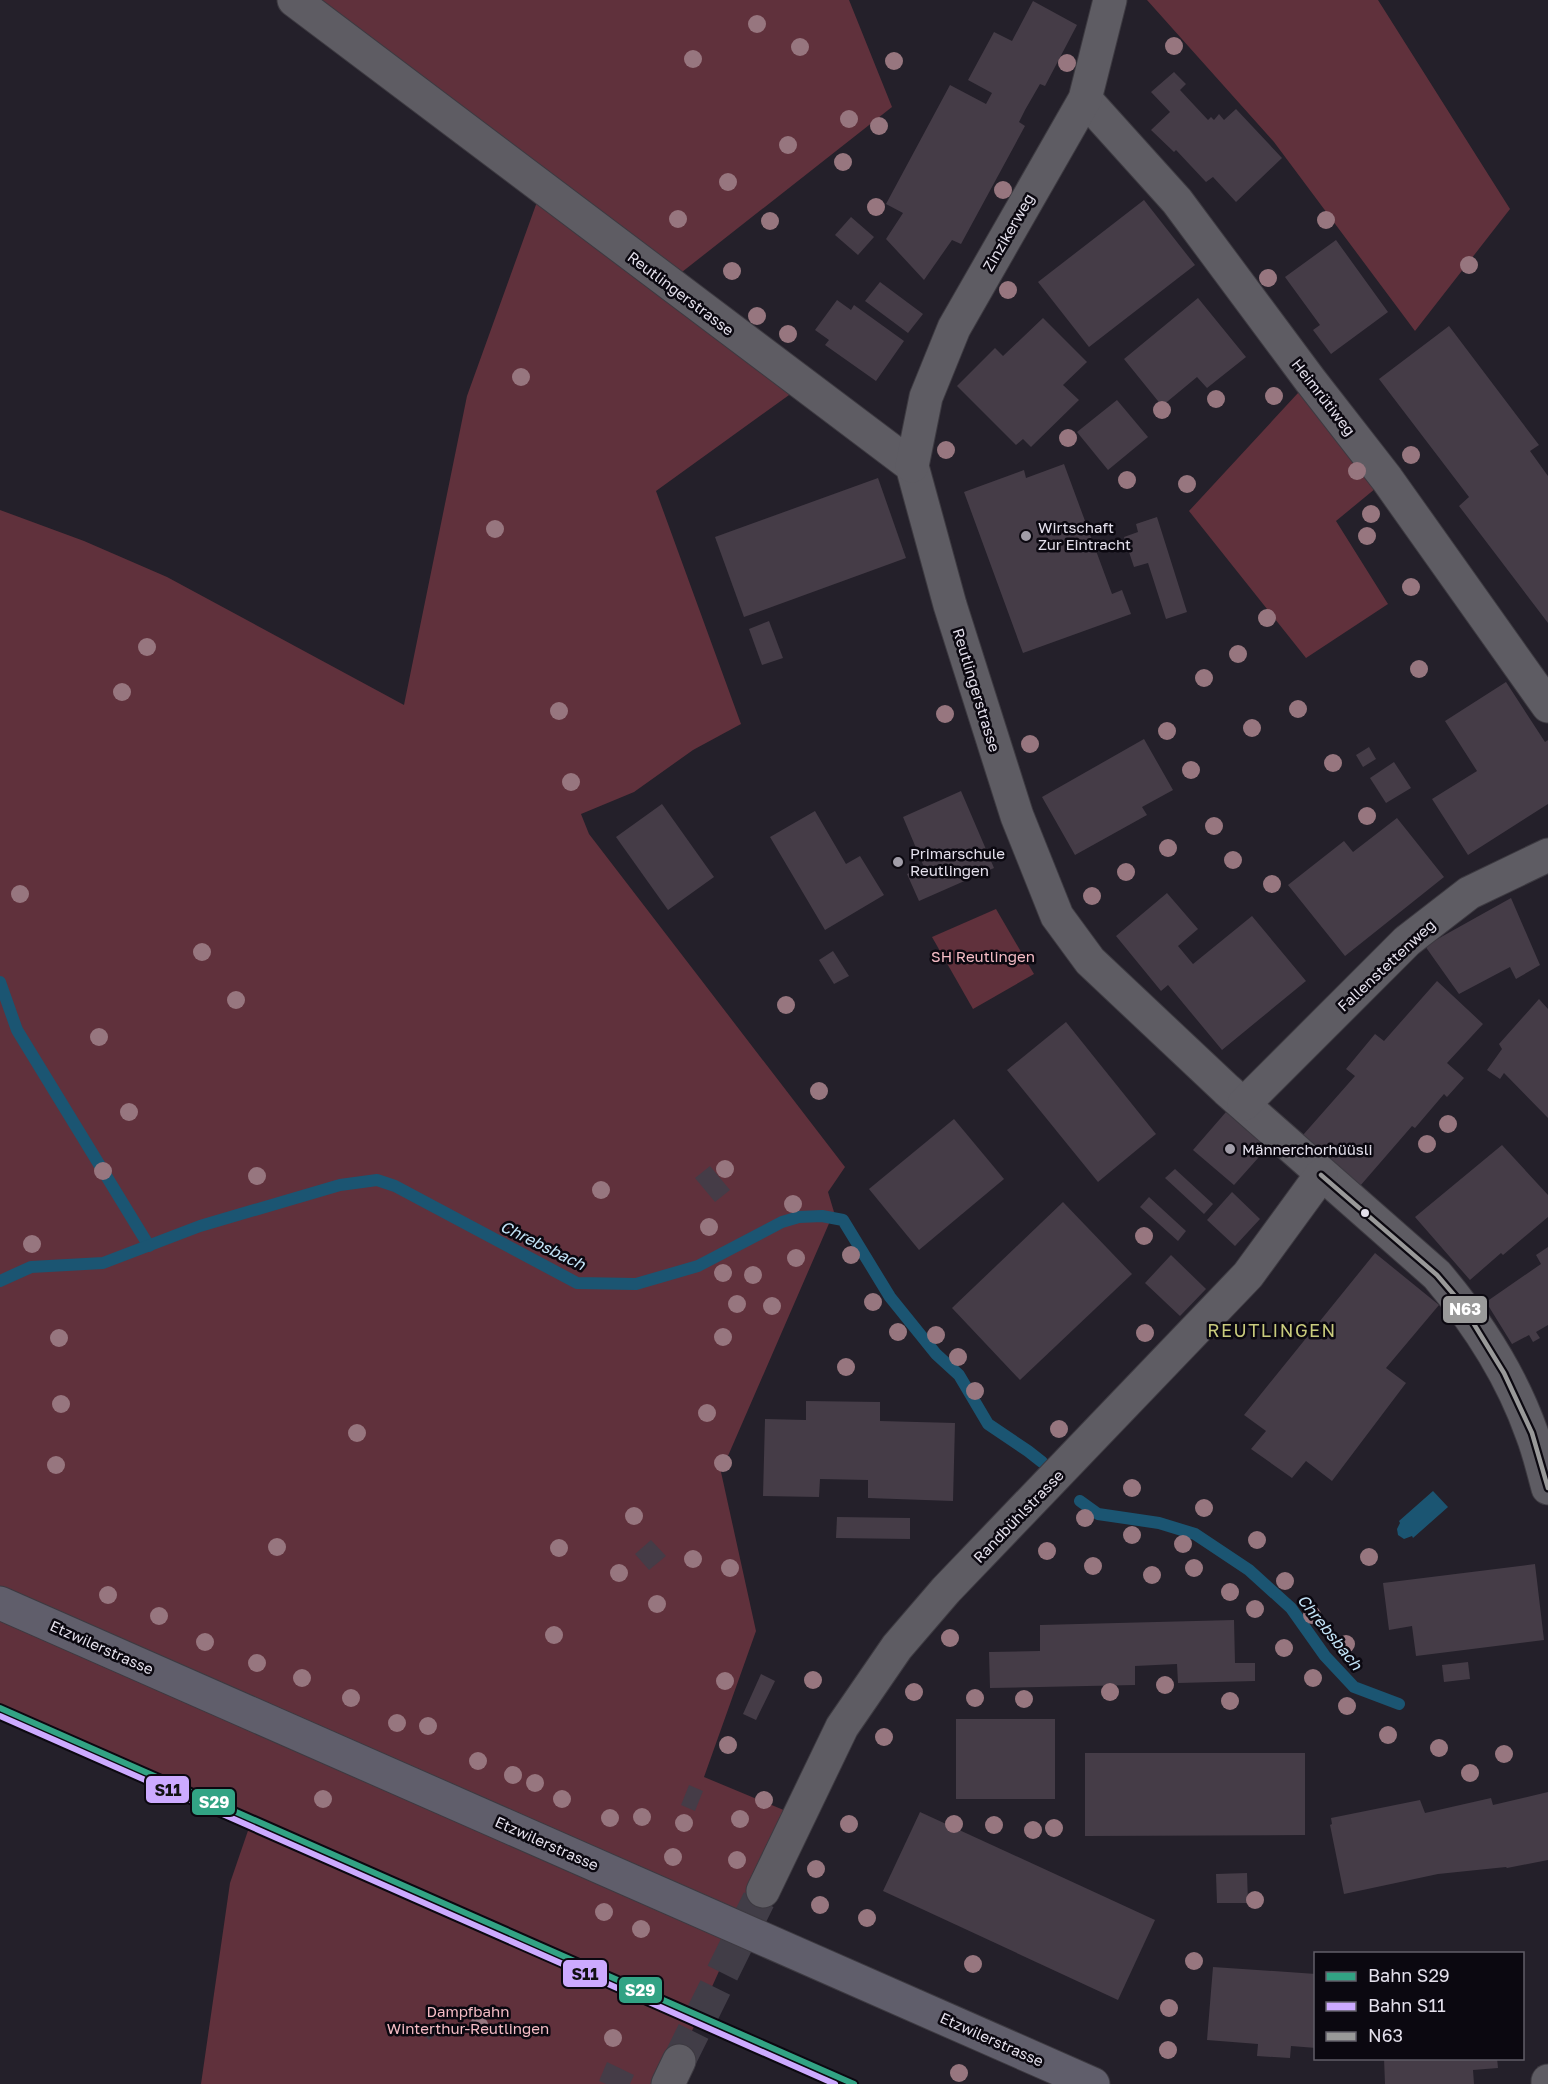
<svg xmlns="http://www.w3.org/2000/svg" width="1548" height="2084" font-family="'Golos Text',sans-serif">
<style>
.green{fill:#60313c}
.water{fill:#1b5572}
.lines{fill:none;stroke-linecap:round;stroke-linejoin:round}
.stream{stroke:#1b5572;stroke-width:12}
.building{fill:#453c47}
.minor-tunnel{stroke:#413d47;stroke-width:33;stroke-dasharray:33 16;stroke-linecap:butt}
.minor-casing{stroke:#3d3a41;stroke-width:35}
.major-casing{stroke:#3d3a41;stroke-width:35}
.minor{stroke:#5e5c63;stroke-width:33}
.major{stroke:#605e6b;stroke-width:33}
.bus-1-casing{stroke:#0b0810;stroke-width:9}
.bus-1{stroke:#999;stroke-width:4.5}
.rail-1-casing{stroke:#0b0810;stroke-width:10}
.rail-2-casing{stroke:#0b0810;stroke-width:10}
.rail-1{stroke:#32a384;stroke-width:6}
.rail-2{stroke:#caf;stroke-width:6}
.tree{fill:#97767f}
.poi-dot{fill:#a19da8;stroke:#0b0810;stroke-width:2}
.bus-dot{fill:#e4e0ec;stroke:#0b0810;stroke-width:2}
.labels{text-anchor:middle;dominant-baseline:central;stroke-width:5;stroke-linejoin:round;paint-order:stroke}
.street-label{font-size:15px;fill:#e4e0ec;stroke:#0b0810}
.poi-label{font-size:15px;fill:#e4e0ec;stroke:#0b0810;text-anchor:start}
.park-label{font-size:15px;fill:#f5bcc5;stroke:#0b0810}
.water-label{font-size:16px;font-style:italic;fill:#c4e5f9;stroke:#0b0810}
.quarter-label{font-size:18px;letter-spacing:1.5px;fill:#c9cb7d;stroke:#0b0810}
.line-badge{stroke:#0b0810;stroke-width:2}
.badge-label{font-size:16px;text-anchor:middle;font-weight:bold;fill:#fff}
.pale-badge-label{font-size:16px;text-anchor:middle;font-weight:bold;fill:#111}
</style>
<rect width="100%" height="100%" fill="#24202a"/>
<!-- green -->
<g class="green">
<path d="M294,0H849L892,107L668,283L803,385L656,491L741,724L693,750L634,792L581,814L589,834L845,1167L828,1192L834,1212L721,1472L756,1631L704,1777L798,1816L763,1891L739,1927L668,2084H201L230,1883L252,1819L0,1708V510L84,541L167,577L404,705L467,396L542,188Z"/>
<path d="M1147,0H1378L1510,209L1415,331L1274,142Z"/>
<path d="M1310,380L1387,479L1336,521L1388,604L1306,658L1189,511Z"/>
<path d="M996,909L1034,974L973,1009L932,937Z"/>
</g>
<!-- water -->
<path class="water" d="M1433,1491L1448,1507L1413,1538L1412,1536L1404,1539L1398,1535L1397,1529L1400,1523L1399,1521Z"/>
<g class="lines">
<!-- stream -->
<g class="stream">
<path d="M0,982L17,1030L149,1246"/>
<path d="M0,1281L31,1267L103,1263L200,1226L340,1185L377,1180L395,1186L577,1283L636,1284L698,1266L782,1222L799,1217L822,1216L843,1220L890,1297L936,1354L959,1375L988,1424L1028,1451L1042,1462"/>
<path d="M1080,1501L1098,1514L1159,1523L1195,1534L1249,1570L1291,1608L1325,1656L1354,1687L1399,1704"/>
</g>
</g>
<!-- building -->
<g class="building">
<path d="M1033,1L1077,25L1045,86L1040,84L1025,110L1019,122L1025,126L961,244L952,240L924,280L886,239L903,213L886,204L950,85L986,104L992,93L968,80L994,32L1012,41Z"/>
<path d="M1174,72L1186,84L1180,90L1208,120L1211,117L1214,120L1219,114L1224,120L1236,109L1282,158L1236,202L1213,177L1206,182L1176,150L1174,152L1151,130L1170,112L1151,92Z"/>
<path d="M1144,200L1195,265L1089,347L1038,282Z"/>
<path d="M851,217L874,237L858,255L835,235Z"/>
<path d="M1336,240L1388,312L1331,354L1313,330L1320,325L1285,277Z"/>
<path d="M880,282L923,314L908,333L865,301Z"/>
<path d="M1198,298L1246,357L1207,388L1197,377L1162,406L1124,359Z"/>
<path d="M837,300L851,310L854,305L904,341L876,381L825,345L829,340L815,330Z"/>
<path d="M1043,318L1087,362L1063,385L1079,400L1031,447L1023,439L1016,445L957,386L995,348L1003,356Z"/>
<path d="M1449,326L1539,445L1530,451L1548,476V623L1459,506L1469,497L1379,379Z"/>
<path d="M1117,400L1148,437L1108,470L1077,432Z"/>
<path d="M1064,464L1112,594L1122,590L1131,614L1023,653L964,492L1024,470L1026,478Z"/>
<path d="M878,478L906,558L744,617L715,537Z"/>
<path d="M1157,517L1187,612L1166,619L1148,563L1134,567L1124,537L1138,532L1136,524Z"/>
<path d="M769,621L783,658L762,665L749,629Z"/>
<path d="M1506,682L1545,742L1548,740V804L1468,855L1432,799L1477,771L1445,721Z"/>
<path d="M1144,739L1173,790L1142,807L1147,815L1075,855L1042,797Z"/>
<path d="M1369,747L1376,759L1363,767L1356,755Z"/>
<path d="M1394,762L1411,788L1386,803L1370,778Z"/>
<path d="M961,791L994,868L919,901L907,874L924,867L903,817Z"/>
<path d="M662,804L714,877L668,910L616,837Z"/>
<path d="M815,811L846,864L860,856L884,895L825,930L770,837Z"/>
<path d="M1397,818L1444,877L1345,956L1288,885L1344,841L1353,852Z"/>
<path d="M1167,893L1198,929L1178,946L1193,964L1252,916L1306,981L1222,1050L1168,985L1161,991L1116,936Z"/>
<path d="M1511,898L1540,965L1516,979L1510,967L1459,994L1425,946Z"/>
<path d="M833,951L849,976L834,984L819,960Z"/>
<path d="M1437,981L1483,1024L1447,1063L1464,1078L1447,1097L1444,1094L1415,1128L1412,1126L1360,1186L1303,1135L1355,1076L1346,1069L1375,1034L1384,1041Z"/>
<path d="M1539,999L1548,1009V1118L1504,1073L1500,1079L1487,1070L1502,1049L1499,1044Z"/>
<path d="M1066,1022L1156,1134L1098,1182L1007,1070Z"/>
<path d="M1226,1112L1267,1148L1234,1185L1193,1150Z"/>
<path d="M954,1119L1004,1179L919,1250L869,1189Z"/>
<path d="M1502,1145L1548,1195V1217L1503,1255L1501,1253L1470,1280L1415,1217Z"/>
<path d="M710,1166L730,1190L715,1202L695,1178Z"/>
<path d="M1175,1169L1213,1204L1204,1214L1165,1178Z"/>
<path d="M1232,1192L1260,1219L1235,1246L1207,1220Z"/>
<path d="M1149,1197L1186,1231L1178,1241L1140,1207Z"/>
<path d="M1063,1202L1132,1274L1020,1380L952,1308Z"/>
<path d="M1548,1247V1325L1536,1332L1540,1338L1533,1342L1529,1335L1512,1344L1486,1302L1541,1264L1536,1255Z"/>
<path d="M1375,1253L1439,1305L1386,1368L1406,1383L1332,1481L1306,1461L1292,1478L1251,1449L1266,1431L1244,1415Z"/>
<path d="M1171,1255L1206,1289L1180,1316L1145,1283Z"/>
<path d="M806,1401L880,1402V1421L955,1423L953,1501L868,1498V1480L820,1479L819,1497L763,1496L765,1419L806,1420Z"/>
<path d="M837,1517L910,1518V1539L836,1538Z"/>
<path d="M651,1540L666,1556L649,1570L635,1554Z"/>
<path d="M1535,1564L1544,1640L1416,1656L1412,1626L1389,1630L1383,1583Z"/>
<path d="M1234,1620L1235,1663H1255V1681L1178,1683L1177,1664L1135,1666V1685L990,1688L989,1652L1040,1651V1625Z"/>
<path d="M1468,1662L1470,1679L1444,1682L1442,1665Z"/>
<path d="M761,1674L775,1681L756,1720L743,1714Z"/>
<rect x="956" y="1719" width="99" height="80"/>
<path d="M1085,1753H1305V1835L1085,1836Z"/>
<path d="M689,1785L703,1791L695,1811L681,1805Z"/>
<path d="M1548,1792V1860L1507,1868L1506,1867L1438,1874L1344,1894L1330,1825L1332,1824L1331,1818L1420,1800L1425,1813L1491,1798L1493,1805Z"/>
<path d="M920,1812L1155,1920L1118,2000L883,1891Z"/>
<path d="M1247,1873L1248,1903H1217L1216,1874Z"/>
<path d="M1213,1967L1316,1974V2048L1291,2046L1290,2058L1257,2056L1258,2044L1207,2040Z"/>
<path d="M431,2024L439,2032L429,2040L421,2032Z"/>
<path d="M1384,2058H1497L1498,2068L1473,2070L1474,2084H1385Z"/>
<path d="M607,2062L634,2075L630,2084H606L599,2081Z"/>
</g>
<g class="lines">
<!-- minor-tunnel -->
<path class="minor-tunnel" d="M679,2061L763,1891"/>
<!-- minor casing -->
<g class="minor-casing">
<g id="minor">
<path d="M294,0L912,466L950,605L1017,816L1057,916L1090,961L1227,1090L1437,1275C1476,1321 1512,1377 1532,1434C1539,1452 1543,1470 1548,1488"/>
<path d="M1085,99L1177,201L1310,380L1387,479L1548,706"/>
<path d="M912,466L926,397L954,328L1085,99L1110,0"/>
<path d="M1244,1104L1407,941L1469,893L1548,855"/>
<path d="M763,1891L842,1727L897,1647L946,1590L1248,1275L1321,1175"/>
<path d="M668,2084L679,2061"/>
<path d="M1548,2084V2081"/>
</g>
</g>
<!-- major casing -->
<g class="major-casing">
<path id="major" d="M0,1603L1093,2084"/>
</g>
<!-- minor -->
<use href="#minor" class="minor"/>
<!-- major -->
<use href="#major" class="major"/>
<!-- bus-1 casing -->
<g class="bus-1-casing">
<path id="bus-1" d="M1321,1175L1437,1275L1461,1303L1504,1373L1532,1433L1548,1488"/>
</g>
<!-- bus-1 -->
<use href="#bus-1" class="bus-1"/>
<!-- rail-1 casing -->
<g class="rail-1-casing">
<path id="rail-1" d="M0,1708L854,2084"/>
</g>
<!-- rail-2 casing -->
<g class="rail-2-casing">
<path id="rail-2" d="M0,1716L835,2084"/>
</g>
<!-- rail-1 -->
<use href="#rail-1" class="rail-1"/>
<!-- rail-2 -->
<use href="#rail-2" class="rail-2"/>
</g>
<!-- trees -->
<g class="tree">
<circle cx="757" cy="24" r="9"/>
<circle cx="1174" cy="46" r="9"/>
<circle cx="800" cy="47" r="9"/>
<circle cx="693" cy="59" r="9"/>
<circle cx="894" cy="61" r="9"/>
<circle cx="1067" cy="63" r="9"/>
<circle cx="849" cy="119" r="9"/>
<circle cx="879" cy="126" r="9"/>
<circle cx="788" cy="145" r="9"/>
<circle cx="843" cy="162" r="9"/>
<circle cx="728" cy="182" r="9"/>
<circle cx="1003" cy="190" r="9"/>
<circle cx="876" cy="207" r="9"/>
<circle cx="678" cy="219" r="9"/>
<circle cx="1326" cy="220" r="9"/>
<circle cx="770" cy="221" r="9"/>
<circle cx="1469" cy="265" r="9"/>
<circle cx="732" cy="271" r="9"/>
<circle cx="1268" cy="278" r="9"/>
<circle cx="1008" cy="290" r="9"/>
<circle cx="757" cy="316" r="9"/>
<circle cx="788" cy="334" r="9"/>
<circle cx="521" cy="377" r="9"/>
<circle cx="1274" cy="396" r="9"/>
<circle cx="1216" cy="399" r="9"/>
<circle cx="1162" cy="410" r="9"/>
<circle cx="1068" cy="438" r="9"/>
<circle cx="946" cy="450" r="9"/>
<circle cx="1411" cy="455" r="9"/>
<circle cx="1357" cy="471" r="9"/>
<circle cx="1127" cy="480" r="9"/>
<circle cx="1187" cy="484" r="9"/>
<circle cx="1371" cy="514" r="9"/>
<circle cx="495" cy="529" r="9"/>
<circle cx="1367" cy="536" r="9"/>
<circle cx="1411" cy="587" r="9"/>
<circle cx="1267" cy="618" r="9"/>
<circle cx="147" cy="647" r="9"/>
<circle cx="1238" cy="654" r="9"/>
<circle cx="1419" cy="669" r="9"/>
<circle cx="1204" cy="678" r="9"/>
<circle cx="122" cy="692" r="9"/>
<circle cx="1298" cy="709" r="9"/>
<circle cx="559" cy="711" r="9"/>
<circle cx="945" cy="714" r="9"/>
<circle cx="1252" cy="728" r="9"/>
<circle cx="1167" cy="731" r="9"/>
<circle cx="1030" cy="744" r="9"/>
<circle cx="1333" cy="763" r="9"/>
<circle cx="1191" cy="770" r="9"/>
<circle cx="571" cy="782" r="9"/>
<circle cx="1367" cy="816" r="9"/>
<circle cx="1214" cy="826" r="9"/>
<circle cx="1168" cy="848" r="9"/>
<circle cx="1233" cy="860" r="9"/>
<circle cx="1126" cy="872" r="9"/>
<circle cx="1272" cy="884" r="9"/>
<circle cx="20" cy="894" r="9"/>
<circle cx="1092" cy="896" r="9"/>
<circle cx="202" cy="952" r="9"/>
<circle cx="236" cy="1000" r="9"/>
<circle cx="786" cy="1005" r="9"/>
<circle cx="99" cy="1037" r="9"/>
<circle cx="819" cy="1091" r="9"/>
<circle cx="129" cy="1112" r="9"/>
<circle cx="1448" cy="1124" r="9"/>
<circle cx="1427" cy="1144" r="9"/>
<circle cx="725" cy="1169" r="9"/>
<circle cx="103" cy="1171" r="9"/>
<circle cx="257" cy="1176" r="9"/>
<circle cx="601" cy="1190" r="9"/>
<circle cx="793" cy="1204" r="9"/>
<circle cx="709" cy="1227" r="9"/>
<circle cx="1144" cy="1236" r="9"/>
<circle cx="32" cy="1244" r="9"/>
<circle cx="851" cy="1255" r="9"/>
<circle cx="796" cy="1258" r="9"/>
<circle cx="723" cy="1273" r="9"/>
<circle cx="753" cy="1275" r="9"/>
<circle cx="873" cy="1302" r="9"/>
<circle cx="737" cy="1304" r="9"/>
<circle cx="772" cy="1306" r="9"/>
<circle cx="898" cy="1332" r="9"/>
<circle cx="1145" cy="1333" r="9"/>
<circle cx="936" cy="1335" r="9"/>
<circle cx="723" cy="1337" r="9"/>
<circle cx="59" cy="1338" r="9"/>
<circle cx="958" cy="1357" r="9"/>
<circle cx="846" cy="1367" r="9"/>
<circle cx="975" cy="1391" r="9"/>
<circle cx="61" cy="1404" r="9"/>
<circle cx="707" cy="1413" r="9"/>
<circle cx="1059" cy="1429" r="9"/>
<circle cx="357" cy="1433" r="9"/>
<circle cx="723" cy="1463" r="9"/>
<circle cx="56" cy="1465" r="9"/>
<circle cx="1132" cy="1488" r="9"/>
<circle cx="1204" cy="1508" r="9"/>
<circle cx="634" cy="1516" r="9"/>
<circle cx="1085" cy="1518" r="9"/>
<circle cx="1132" cy="1535" r="9"/>
<circle cx="1257" cy="1540" r="9"/>
<circle cx="1183" cy="1544" r="9"/>
<circle cx="277" cy="1547" r="9"/>
<circle cx="559" cy="1548" r="9"/>
<circle cx="1047" cy="1551" r="9"/>
<circle cx="1369" cy="1557" r="9"/>
<circle cx="693" cy="1559" r="9"/>
<circle cx="1093" cy="1566" r="9"/>
<circle cx="730" cy="1568" r="9"/>
<circle cx="1194" cy="1568" r="9"/>
<circle cx="619" cy="1573" r="9"/>
<circle cx="1152" cy="1575" r="9"/>
<circle cx="1285" cy="1581" r="9"/>
<circle cx="1230" cy="1592" r="9"/>
<circle cx="108" cy="1595" r="9"/>
<circle cx="657" cy="1604" r="9"/>
<circle cx="1255" cy="1609" r="9"/>
<circle cx="1312" cy="1615" r="9"/>
<circle cx="159" cy="1616" r="9"/>
<circle cx="554" cy="1635" r="9"/>
<circle cx="950" cy="1638" r="9"/>
<circle cx="205" cy="1642" r="9"/>
<circle cx="1346" cy="1644" r="9"/>
<circle cx="1284" cy="1648" r="9"/>
<circle cx="257" cy="1663" r="9"/>
<circle cx="302" cy="1678" r="9"/>
<circle cx="1313" cy="1678" r="9"/>
<circle cx="813" cy="1680" r="9"/>
<circle cx="725" cy="1681" r="9"/>
<circle cx="1165" cy="1685" r="9"/>
<circle cx="914" cy="1692" r="9"/>
<circle cx="1110" cy="1692" r="9"/>
<circle cx="351" cy="1698" r="9"/>
<circle cx="975" cy="1698" r="9"/>
<circle cx="1024" cy="1699" r="9"/>
<circle cx="1230" cy="1701" r="9"/>
<circle cx="1347" cy="1706" r="9"/>
<circle cx="397" cy="1723" r="9"/>
<circle cx="428" cy="1726" r="9"/>
<circle cx="1388" cy="1735" r="9"/>
<circle cx="884" cy="1737" r="9"/>
<circle cx="728" cy="1745" r="9"/>
<circle cx="1439" cy="1748" r="9"/>
<circle cx="1504" cy="1754" r="9"/>
<circle cx="478" cy="1761" r="9"/>
<circle cx="1470" cy="1773" r="9"/>
<circle cx="513" cy="1775" r="9"/>
<circle cx="535" cy="1783" r="9"/>
<circle cx="323" cy="1799" r="9"/>
<circle cx="562" cy="1799" r="9"/>
<circle cx="764" cy="1800" r="9"/>
<circle cx="642" cy="1817" r="9"/>
<circle cx="610" cy="1818" r="9"/>
<circle cx="740" cy="1819" r="9"/>
<circle cx="684" cy="1823" r="9"/>
<circle cx="849" cy="1824" r="9"/>
<circle cx="954" cy="1824" r="9"/>
<circle cx="994" cy="1825" r="9"/>
<circle cx="1054" cy="1828" r="9"/>
<circle cx="1033" cy="1830" r="9"/>
<circle cx="673" cy="1857" r="9"/>
<circle cx="737" cy="1860" r="9"/>
<circle cx="816" cy="1869" r="9"/>
<circle cx="1255" cy="1900" r="9"/>
<circle cx="820" cy="1905" r="9"/>
<circle cx="604" cy="1912" r="9"/>
<circle cx="867" cy="1918" r="9"/>
<circle cx="641" cy="1929" r="9"/>
<circle cx="1194" cy="1961" r="9"/>
<circle cx="973" cy="1964" r="9"/>
<circle cx="1169" cy="2008" r="9"/>
<circle cx="479" cy="2025" r="9"/>
<circle cx="613" cy="2038" r="9"/>
<circle cx="1168" cy="2050" r="9"/>
<circle cx="959" cy="2073" r="9"/>
</g>
<!-- markers -->
<g class="poi-dot">
<circle cx="1026" cy="536" r="6"/>
<circle cx="898" cy="862" r="6"/>
<circle cx="1230" cy="1149" r="6"/>
</g>
<circle class="bus-dot" cx="1365" cy="1213" r="5"/>
<g class="labels">
<!-- street labels -->
<g class="street-label">
<text transform="translate(1008 232) rotate(-60)">Zinzikerweg</text>
<text transform="translate(681 293) rotate(37)">Reutlingerstrasse</text>
<text transform="translate(1324 397) rotate(52)">Heimrütiweg</text>
<text transform="translate(977 690) rotate(73)">Reutlingerstrasse</text>
<text transform="translate(1386 965) rotate(-43)">Fallenstettenweg</text>
<text transform="translate(1018 1516) rotate(-46)">Randbühlstrasse</text>
<text transform="translate(102 1647) rotate(24)">Etzwilerstrasse</text>
<text transform="translate(547 1843) rotate(24)">Etzwilerstrasse</text>
<text transform="translate(992 2039) rotate(24)">Etzwilerstrasse</text>
</g>
<!-- poi labels -->
<g class="poi-label">
<text x="1038" y="527">Wirtschaft<tspan x="1038" dy="17">Zur Eintracht</tspan></text>
<text x="910" y="853">Primarschule<tspan x="910" dy="17">Reutlingen</tspan></text>
<text x="1242" y="1149">Männerchorhüüsli</text>
</g>
<!-- park labels -->
<g class="park-label">
<text x="983" y="956">SH Reutlingen</text>
<text x="468" y="2011">Dampfbahn<tspan x="468" dy="17">Winterthur-Reutlingen</tspan></text>
</g>
<!-- water labels -->
<g class="water-label">
<text transform="translate(543 1245) rotate(26)">Chrebsbach</text>
<text transform="translate(1330 1632) rotate(51)">Chrebsbach</text>
</g>
<!-- quarter labels -->
<g class="quarter-label">
<text x="1272" y="1330">REUTLINGEN</text>
</g>
</g>
<g class="line-badge">
<rect x="1442" y="1295" width="46" height="29" rx="6" fill="#999"/>
<rect x="145" y="1775" width="45" height="29" rx="6" fill="#caf"/>
<rect x="191" y="1788" width="45" height="28" rx="6" fill="#32a384"/>
<rect x="562" y="1959" width="46" height="29" rx="6" fill="#caf"/>
<rect x="618" y="1976" width="45" height="28" rx="6" fill="#32a384"/>
</g>
<g class="badge-label">
<text x="1465" y="1315">N63</text>
<text x="214" y="1808">S29</text>
<text x="640" y="1996">S29</text>
</g>
<g class="pale-badge-label">
<text x="168" y="1796">S11</text>
<text x="585" y="1980">S11</text>
</g>
<!-- legend -->
<rect x="1314" y="1952" width="210" height="108" fill="#0b0810" stroke="#625e68" stroke-width="1.5"/>
<rect x="1326" y="1972" width="30" height="9" fill="#32a384" stroke="#625e68" stroke-width="1.5"/>
<text x="1368" y="1982" font-size="18" fill="#e4e0ec">Bahn S29</text>
<rect x="1326" y="2002" width="30" height="9" fill="#ccaaff" stroke="#625e68" stroke-width="1.5"/>
<text x="1368" y="2012" font-size="18" fill="#e4e0ec">Bahn S11</text>
<rect x="1326" y="2032" width="30" height="9" fill="#999999" stroke="#625e68" stroke-width="1.5"/>
<text x="1368" y="2042" font-size="18" fill="#e4e0ec">N63</text>
</svg>
